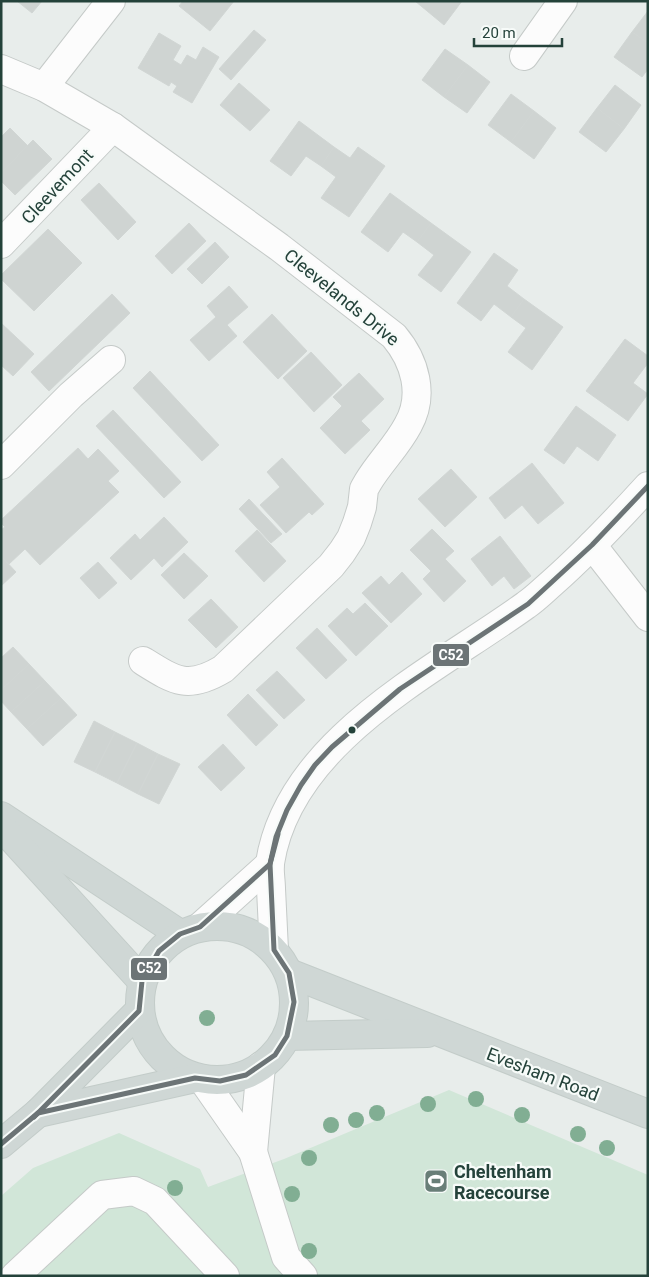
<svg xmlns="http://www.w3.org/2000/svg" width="649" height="1277" font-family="Roboto,sans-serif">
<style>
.green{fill:#d1e6d8}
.building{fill:#cfd4d2;stroke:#d1d6d4}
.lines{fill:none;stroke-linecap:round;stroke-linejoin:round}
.minor-casing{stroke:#c5cac8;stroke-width:30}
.major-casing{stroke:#c3ccc9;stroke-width:30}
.minor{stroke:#fcfcfc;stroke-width:28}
.major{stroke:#cfd7d5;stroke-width:28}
.bus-1-casing{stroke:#f7fbf9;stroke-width:9}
.bus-1{stroke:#6c7476;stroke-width:5}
.tree{fill:#81ae93}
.bus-dot{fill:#24423a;stroke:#f7fbf9;stroke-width:2}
.labels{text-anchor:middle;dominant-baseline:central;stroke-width:4.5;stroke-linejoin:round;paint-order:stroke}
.street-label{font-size:18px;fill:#24423a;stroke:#f7fbf9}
.poi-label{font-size:18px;font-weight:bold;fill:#24423a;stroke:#f7fbf9;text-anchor:start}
.line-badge{stroke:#f7fbf9;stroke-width:2}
.badge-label{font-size:14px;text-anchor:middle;font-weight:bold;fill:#fff}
</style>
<rect width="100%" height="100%" fill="#e8edeb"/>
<!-- green -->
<path class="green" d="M449,1090L648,1175V1276H1V1196L33,1168L119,1133L200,1169L208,1187L284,1159Z"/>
<!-- building -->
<g class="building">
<path d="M17,1H42L32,13Z"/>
<path d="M183,1H234L210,31L179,6Z"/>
<path d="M415,1H462L444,25Z"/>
<path d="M648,11V43L632,32Z"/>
<path d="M254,30L266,40L231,80L219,69Z"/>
<path d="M632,32L648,43V69L642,77L614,57Z"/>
<path d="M159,33L181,46L173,60L181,65L187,55L196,60L203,47L219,57L192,103L173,92L177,86L171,82L169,86L138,68Z"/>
<path d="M445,49L468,65L444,97L422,80Z"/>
<path d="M468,65L490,82L467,113L444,97Z"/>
<path d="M239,83L270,110L250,131L220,105Z"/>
<path d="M615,85L641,105L624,129L597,108Z"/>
<path d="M511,94L534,111L511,142L488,125Z"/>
<path d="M597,108L624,129L606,152L579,132Z"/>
<path d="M534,111L556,128L534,159L511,142Z"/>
<path d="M299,121L334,147L321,166L306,156L291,176L270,161Z"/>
<path d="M10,128L28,146L1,173V137Z"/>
<path d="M33,140L52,159L15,195L1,181V173Z"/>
<path d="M334,147L350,158L358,147L385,166L349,217L321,198L336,177L321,166Z"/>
<path d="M99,183L136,222L118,240L81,200Z"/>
<path d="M390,193L431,223L417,242L403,232L388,252L361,232Z"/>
<path d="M189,223L206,241L172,274L155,256Z"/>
<path d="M431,223L471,252L441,292L418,275L434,255L417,242Z"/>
<path d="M48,229L82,263L34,311L1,279V275Z"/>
<path d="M215,242L229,257L202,284L187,269Z"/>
<path d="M494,253L518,270L507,286L524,299L511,317L494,304L481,321L457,303Z"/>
<path d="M229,286L248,307L227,325L237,336L209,361L190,340L216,317L207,306Z"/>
<path d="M112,294L130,313L49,391L31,372Z"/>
<path d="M524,299L563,327L532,370L508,352L526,328L511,317Z"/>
<path d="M272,314L307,351L278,379L243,342Z"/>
<path d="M1,323L34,354L13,376L1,365Z"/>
<path d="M625,339L648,356V363L633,383L648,394L628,421L586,391Z"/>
<path d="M311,352L342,385L314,412L283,378Z"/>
<path d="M150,371L219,445L202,461L133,388Z"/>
<path d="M359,373L384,399L361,421L370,430L345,454L320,428L342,406L333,397Z"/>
<path d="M576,406L616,435L598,461L577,446L564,464L544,450Z"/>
<path d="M113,410L181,482L164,498L96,426Z"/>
<path d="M78,448L88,459L98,449L119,471L108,481L119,492L40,565L25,549L9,564L1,556V530L5,527L1,523V520Z"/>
<path d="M282,458L324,504L312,515L309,512L286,533L260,505L280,487L267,472Z"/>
<path d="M532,463L564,503L538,524L522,505L505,519L489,498Z"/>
<path d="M451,469L477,497L445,527L418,499Z"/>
<path d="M249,499L282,534L271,543L239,509Z"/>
<path d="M164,517L188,542L162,567L154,558L131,580L110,558L135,534L140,540Z"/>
<path d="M432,529L454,551L445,559L466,581L444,602L423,579L431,571L410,550Z"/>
<path d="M257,530L286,561L264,582L235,551Z"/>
<path d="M500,536L531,576L514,589L504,576L492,586L471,559Z"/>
<path d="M184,553L208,576L184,599L161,575Z"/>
<path d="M1,556L16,572L1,586Z"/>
<path d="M98,562L117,583L99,599L80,578Z"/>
<path d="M402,572L422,594L391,623L362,593L381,576L389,585Z"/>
<path d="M211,599L238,627L216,648L188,620Z"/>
<path d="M365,603L388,626L356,656L328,626L347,608L353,614Z"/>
<path d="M317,628L347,660L326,679L296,648Z"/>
<path d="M13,647L29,664L1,690V658Z"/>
<path d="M29,664L45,681L11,712L1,701V690Z"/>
<path d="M277,671L305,700L284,719L256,690Z"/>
<path d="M45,681L61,698L27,729L11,712Z"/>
<path d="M248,694L278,725L256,746L227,715Z"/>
<path d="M61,698L77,715L43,746L27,729Z"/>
<path d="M94,721L115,732L95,772L74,762Z"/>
<path d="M115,732L137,743L117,783L95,772Z"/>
<path d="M137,743L158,754L138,794L117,783Z"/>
<path d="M223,744L245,768L221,791L198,767Z"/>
<path d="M158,754L180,764L159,804L138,794Z"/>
</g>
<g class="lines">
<!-- minor casing -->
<g class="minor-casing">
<g id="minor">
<path d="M524,56L563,1"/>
<path d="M1,69L44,87L113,127L279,247L394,336C415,361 425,395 408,425C397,446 380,462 368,482L364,489L362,507L357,523L351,538L342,552L331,566L223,669C188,690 175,681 143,661"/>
<path d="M44,87L111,1"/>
<path d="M1,244L113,127"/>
<path d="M1,465L71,395L111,360"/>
<path d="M592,545L648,617"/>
<path d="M200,927L270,864"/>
<path d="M274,950C273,929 272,909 271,889C271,881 269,871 270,863C289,740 435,671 526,605C535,599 544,590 552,583C586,553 617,520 648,486"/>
<path d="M202,1079L253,1152L286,1257L303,1276"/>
<path d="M253,1152L261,1066"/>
<path d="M15,1276L102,1195L134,1191L155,1201L225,1276"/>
</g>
</g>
<!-- major casing -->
<g class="major-casing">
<g id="major">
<path d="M1,816L180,934"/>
<path d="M7,833L142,981"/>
<circle cx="217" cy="1003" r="77"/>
<path d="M289,973L648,1114"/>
<path d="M287,1036L427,1033"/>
<path d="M38,1113L195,1078"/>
<path d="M1,1144L38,1113L139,1011"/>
</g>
</g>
<!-- minor -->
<use href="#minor" class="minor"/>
<!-- major -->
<use href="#major" class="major"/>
<!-- bus-1 casing -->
<g class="bus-1-casing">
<g id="bus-1">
<path d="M34,1117L139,1011L142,981L159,951L180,934L200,927L270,864L278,834"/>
<path d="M1,1144L38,1113L195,1078L220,1081L246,1075L275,1055L287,1036L294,1002L289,973L274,950L270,864L276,837L287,810L301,785L315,765L332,747L400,689L528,604L592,545L648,486"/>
</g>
</g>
<!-- bus-1 -->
<use href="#bus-1" class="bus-1"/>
</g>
<!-- trees -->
<g class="tree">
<circle cx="207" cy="1018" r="8"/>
<circle cx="476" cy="1099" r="8"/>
<circle cx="428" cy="1104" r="8"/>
<circle cx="377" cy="1113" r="8"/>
<circle cx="522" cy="1115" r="8"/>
<circle cx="356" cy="1120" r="8"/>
<circle cx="331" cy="1125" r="8"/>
<circle cx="578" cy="1134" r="8"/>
<circle cx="607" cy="1148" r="8"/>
<circle cx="309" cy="1158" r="8"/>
<circle cx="175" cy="1188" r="8"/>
<circle cx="292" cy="1194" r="8"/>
<circle cx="309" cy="1251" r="8"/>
</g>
<!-- icons -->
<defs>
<g id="stadium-square" transform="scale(1.25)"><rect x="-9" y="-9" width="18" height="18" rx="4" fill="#697e78" stroke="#f7fbf9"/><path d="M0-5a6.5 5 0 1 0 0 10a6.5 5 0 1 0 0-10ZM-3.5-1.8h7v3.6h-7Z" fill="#fff"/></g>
</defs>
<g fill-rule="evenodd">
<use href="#stadium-square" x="436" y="1181"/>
</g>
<!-- markers -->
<circle class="bus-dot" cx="352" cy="730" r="4.5"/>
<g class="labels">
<!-- street labels -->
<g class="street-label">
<text transform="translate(57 186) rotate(-47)">Cleevemont</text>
<text transform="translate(342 297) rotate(39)">Cleevelands Drive</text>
<text transform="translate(543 1074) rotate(21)">Evesham Road</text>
</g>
<!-- poi labels -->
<g class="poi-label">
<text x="454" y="1171">Cheltenham<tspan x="454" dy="21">Racecourse</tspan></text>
</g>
</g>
<g class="line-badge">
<rect x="432" y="643" width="38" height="24" rx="5" fill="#6c7476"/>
<rect x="130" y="957" width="38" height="24" rx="5" fill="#6c7476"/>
</g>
<g class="badge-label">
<text x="451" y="660">C52</text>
<text x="149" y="973">C52</text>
</g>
<!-- border -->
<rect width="649" height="1277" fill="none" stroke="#24423a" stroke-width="5"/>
<!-- scale -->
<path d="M474 38v8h88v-8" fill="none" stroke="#24423a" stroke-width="2.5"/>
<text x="482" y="38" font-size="15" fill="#24423a" stroke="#f7fbf9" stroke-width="4" paint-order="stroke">20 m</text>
</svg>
